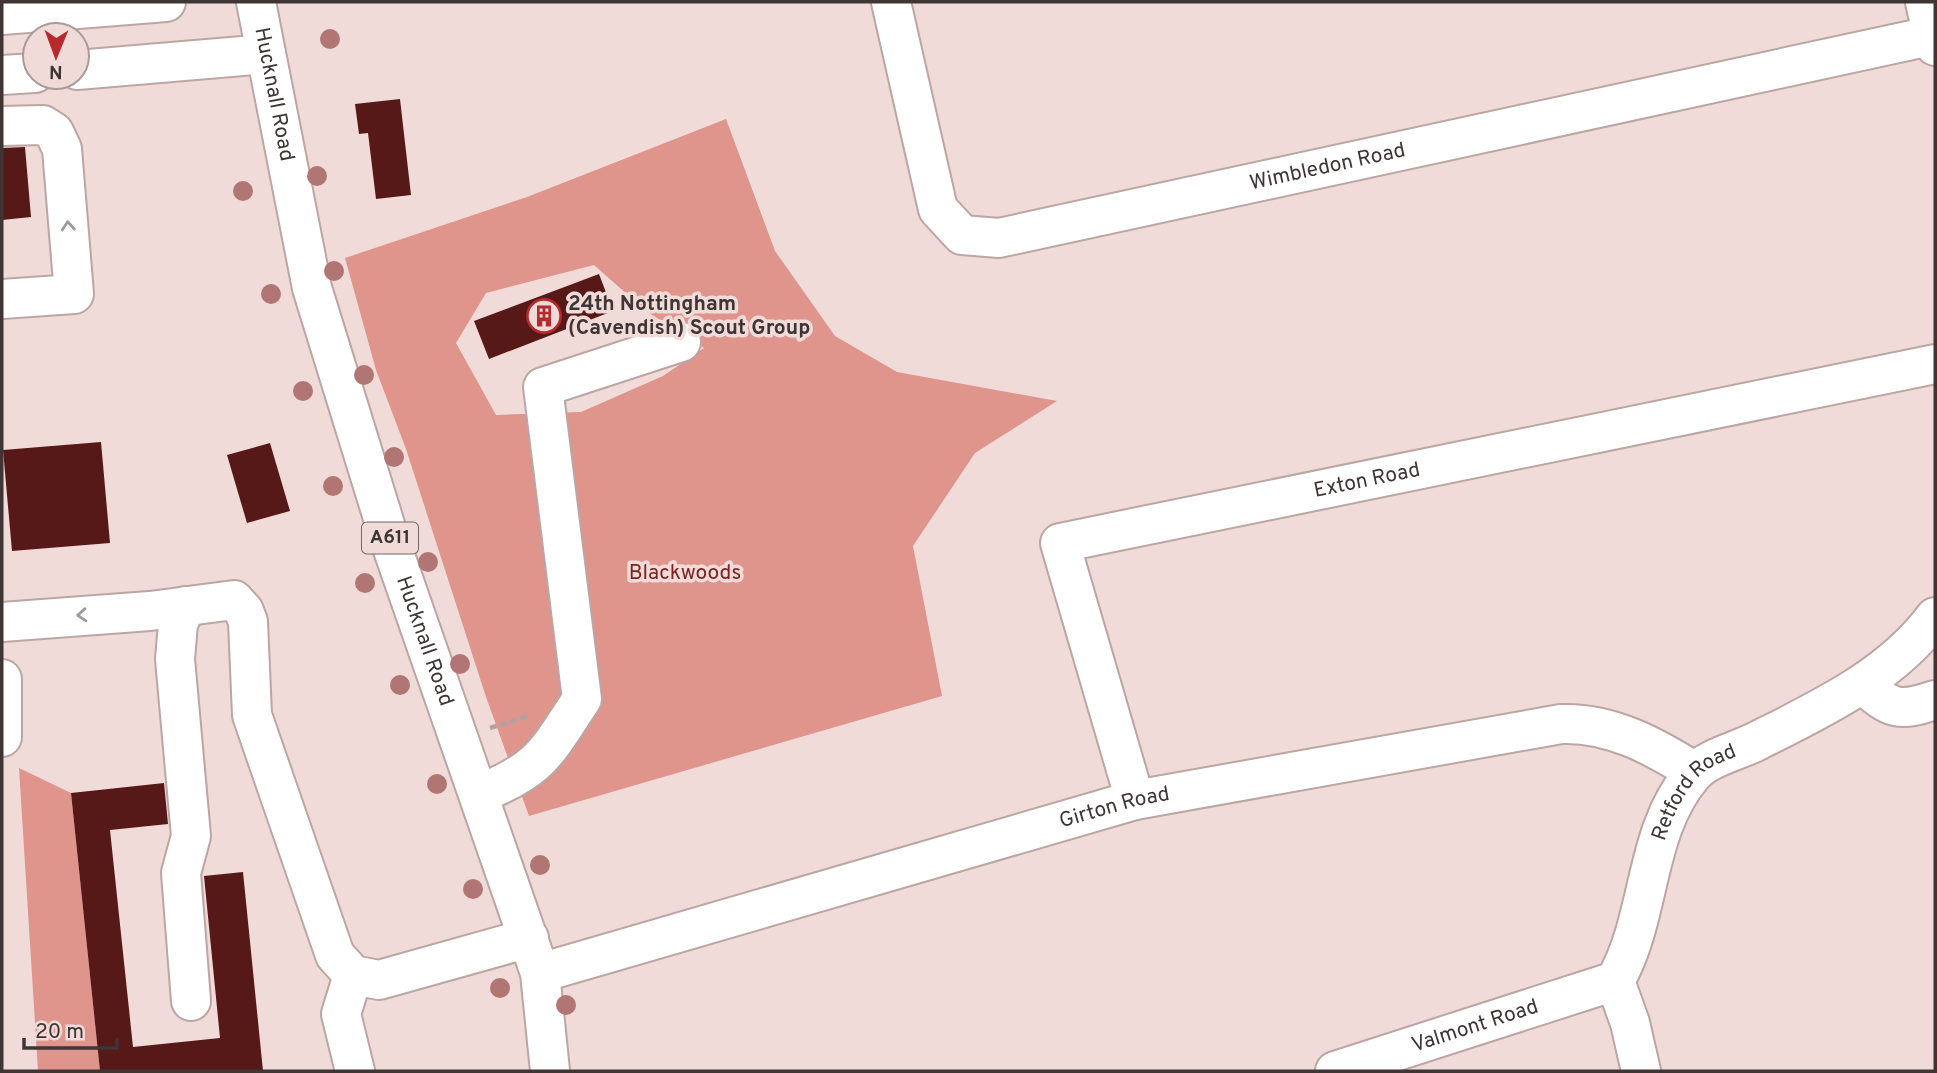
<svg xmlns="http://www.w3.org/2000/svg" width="1937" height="1073" font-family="Overpass,sans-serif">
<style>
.forest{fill:#df948c;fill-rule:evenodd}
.building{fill:#571917}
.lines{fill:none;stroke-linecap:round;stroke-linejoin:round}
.minor-casing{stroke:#bba6a4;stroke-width:42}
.major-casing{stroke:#bba6a4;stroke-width:42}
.path{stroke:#b3a1a0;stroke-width:4.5;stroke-dasharray:7 3.5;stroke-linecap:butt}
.minor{stroke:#fff;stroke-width:38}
.major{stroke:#fff;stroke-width:38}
.tree{fill:#b17674}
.oneway{stroke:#9e9a9a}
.labels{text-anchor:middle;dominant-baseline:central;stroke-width:7;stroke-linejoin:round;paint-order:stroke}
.shield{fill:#f1dbd9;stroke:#746766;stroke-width:2}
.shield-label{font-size:19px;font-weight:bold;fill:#3e3534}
.street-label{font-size:21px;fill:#3e3534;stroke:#f1dbd9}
.poi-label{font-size:21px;font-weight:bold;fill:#3e3534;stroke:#f1dbd9;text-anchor:start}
.park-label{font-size:21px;fill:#7c2321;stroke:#f1dbd9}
</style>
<rect width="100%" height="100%" fill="#f1dbd9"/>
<!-- forest -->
<g class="forest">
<path d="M726,119L775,251L835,336L897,372L1057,401L975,453L913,546L942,696L529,816L486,697L406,449L376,370L345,258L527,197ZM594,265L646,311L704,348L663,376L581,412L496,415L456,343L486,293Z"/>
<path d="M19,768L71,793L100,1071H38Z"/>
</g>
<!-- building -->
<g class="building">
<path d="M400,99L411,195L376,199L368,133L359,134L355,104Z"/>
<path d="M25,147L31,217L2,220V148Z"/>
<path d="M599,274L613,311L489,359L474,321Z"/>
<path d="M101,442L110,543L12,551L3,450Z"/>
<path d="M270,443L290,511L247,523L227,455Z"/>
<path d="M164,783L168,824L110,830L133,1047L220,1038L204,876L243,872L263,1071H100L71,793Z"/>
</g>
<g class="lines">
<!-- minor casing -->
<g class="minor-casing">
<g id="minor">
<path id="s1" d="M891,2L938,209L962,235L999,238L1935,35"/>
<path d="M1925,2L1935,46"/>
<path d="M2,15L166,2"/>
<path d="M77,70L266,54"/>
<path d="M2,75L35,73"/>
<path d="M2,126L43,125L54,132L62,149L74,294L2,299"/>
<path d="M186,606L178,624L175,659L191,836L181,873L191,1001"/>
<path d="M2,622L150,611L234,600L244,611L248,622L252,715L335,955L353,975L379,980L529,938"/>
<path d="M2,679V737"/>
<path d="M1863,684C1891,710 1899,712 1935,700"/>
<path d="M479,794C542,769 546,753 582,699L543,387L681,342"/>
<path id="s2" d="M1135,800L1060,543L1935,364"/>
<path id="s3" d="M540,973L1135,800L1561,724C1610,722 1654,746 1695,772"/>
<path d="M353,975L341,1014L355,1071"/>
<path id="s4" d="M1615,981C1652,917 1643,832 1693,774C1708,757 1739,751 1759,740C1823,708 1892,675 1935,617"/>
<path d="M1615,981L1630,1023L1641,1071"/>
<path id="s5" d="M1335,1071L1615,981"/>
</g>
</g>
<!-- major casing -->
<g class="major-casing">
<g id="major">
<path id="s6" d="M256,2L312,288L391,544L540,973L550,1071"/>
</g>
</g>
<!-- path -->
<path class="path" d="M490,728L529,716"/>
<!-- minor -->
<use href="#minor" class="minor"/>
<!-- major -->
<use href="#major" class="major"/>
</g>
<!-- trees -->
<g class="tree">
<circle cx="330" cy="39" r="10"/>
<circle cx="317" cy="176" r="10"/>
<circle cx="243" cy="191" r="10"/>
<circle cx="334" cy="271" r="10"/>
<circle cx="271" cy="294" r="10"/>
<circle cx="364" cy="375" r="10"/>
<circle cx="303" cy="391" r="10"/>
<circle cx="394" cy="457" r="10"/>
<circle cx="333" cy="486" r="10"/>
<circle cx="428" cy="562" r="10"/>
<circle cx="365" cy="583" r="10"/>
<circle cx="460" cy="664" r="10"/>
<circle cx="400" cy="685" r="10"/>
<circle cx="437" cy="784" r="10"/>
<circle cx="540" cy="865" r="10"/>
<circle cx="473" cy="889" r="10"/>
<circle cx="500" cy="988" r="10"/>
<circle cx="566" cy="1005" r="10"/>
</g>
<!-- one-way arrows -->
<defs><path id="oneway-chevron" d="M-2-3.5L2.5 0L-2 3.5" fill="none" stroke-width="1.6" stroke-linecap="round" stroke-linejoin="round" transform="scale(1.75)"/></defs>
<g class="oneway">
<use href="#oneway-chevron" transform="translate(68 226) rotate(-95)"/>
<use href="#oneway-chevron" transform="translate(82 615) rotate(176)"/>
</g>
<!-- icons -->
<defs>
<g id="building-ring" transform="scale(1.75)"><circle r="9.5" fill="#f1dbd9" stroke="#b8292b" stroke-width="1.5"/><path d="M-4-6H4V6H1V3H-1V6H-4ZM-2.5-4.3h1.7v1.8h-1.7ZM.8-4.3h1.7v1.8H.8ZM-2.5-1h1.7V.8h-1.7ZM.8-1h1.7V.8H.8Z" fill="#b8292b"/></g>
</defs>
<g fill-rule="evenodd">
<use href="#building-ring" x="544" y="316"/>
</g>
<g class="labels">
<!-- shield labels -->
<rect class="shield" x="362" y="522.5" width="56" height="31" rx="5"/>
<g class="shield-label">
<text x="390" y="538">A611</text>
</g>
<!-- street labels -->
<g class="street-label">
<text stroke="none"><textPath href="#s6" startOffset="94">Hucknall Road</textPath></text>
<text stroke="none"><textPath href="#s1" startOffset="621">Wimbledon Road</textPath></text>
<text stroke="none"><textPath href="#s2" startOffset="581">Exton Road</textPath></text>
<text stroke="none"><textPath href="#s6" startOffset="662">Hucknall Road</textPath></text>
<text stroke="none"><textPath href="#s4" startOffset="210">Retford Road</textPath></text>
<text stroke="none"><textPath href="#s3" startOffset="598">Girton Road</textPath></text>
<text stroke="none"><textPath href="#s5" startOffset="147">Valmont Road</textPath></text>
</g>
<!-- poi labels -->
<g class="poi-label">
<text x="568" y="304">24th Nottingham<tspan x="568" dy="24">(Cavendish) Scout Group</tspan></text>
</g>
<!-- park labels -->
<g class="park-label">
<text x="685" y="573">Blackwoods</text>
</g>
</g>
<!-- border -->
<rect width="1937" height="1073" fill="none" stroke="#3e3534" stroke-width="7"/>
<!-- north arrow -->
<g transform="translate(56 56) rotate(181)"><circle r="33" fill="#f1dbd9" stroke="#a99997" stroke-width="2"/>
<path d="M0-5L12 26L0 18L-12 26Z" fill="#b8292b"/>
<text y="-10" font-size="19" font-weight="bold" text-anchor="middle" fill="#3e3534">N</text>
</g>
<!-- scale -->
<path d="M24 1038v10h93v-10" fill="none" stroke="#3e3534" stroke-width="3.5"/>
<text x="35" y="1038" font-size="21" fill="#3e3534" stroke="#f1dbd9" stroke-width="5" paint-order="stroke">20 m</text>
</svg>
